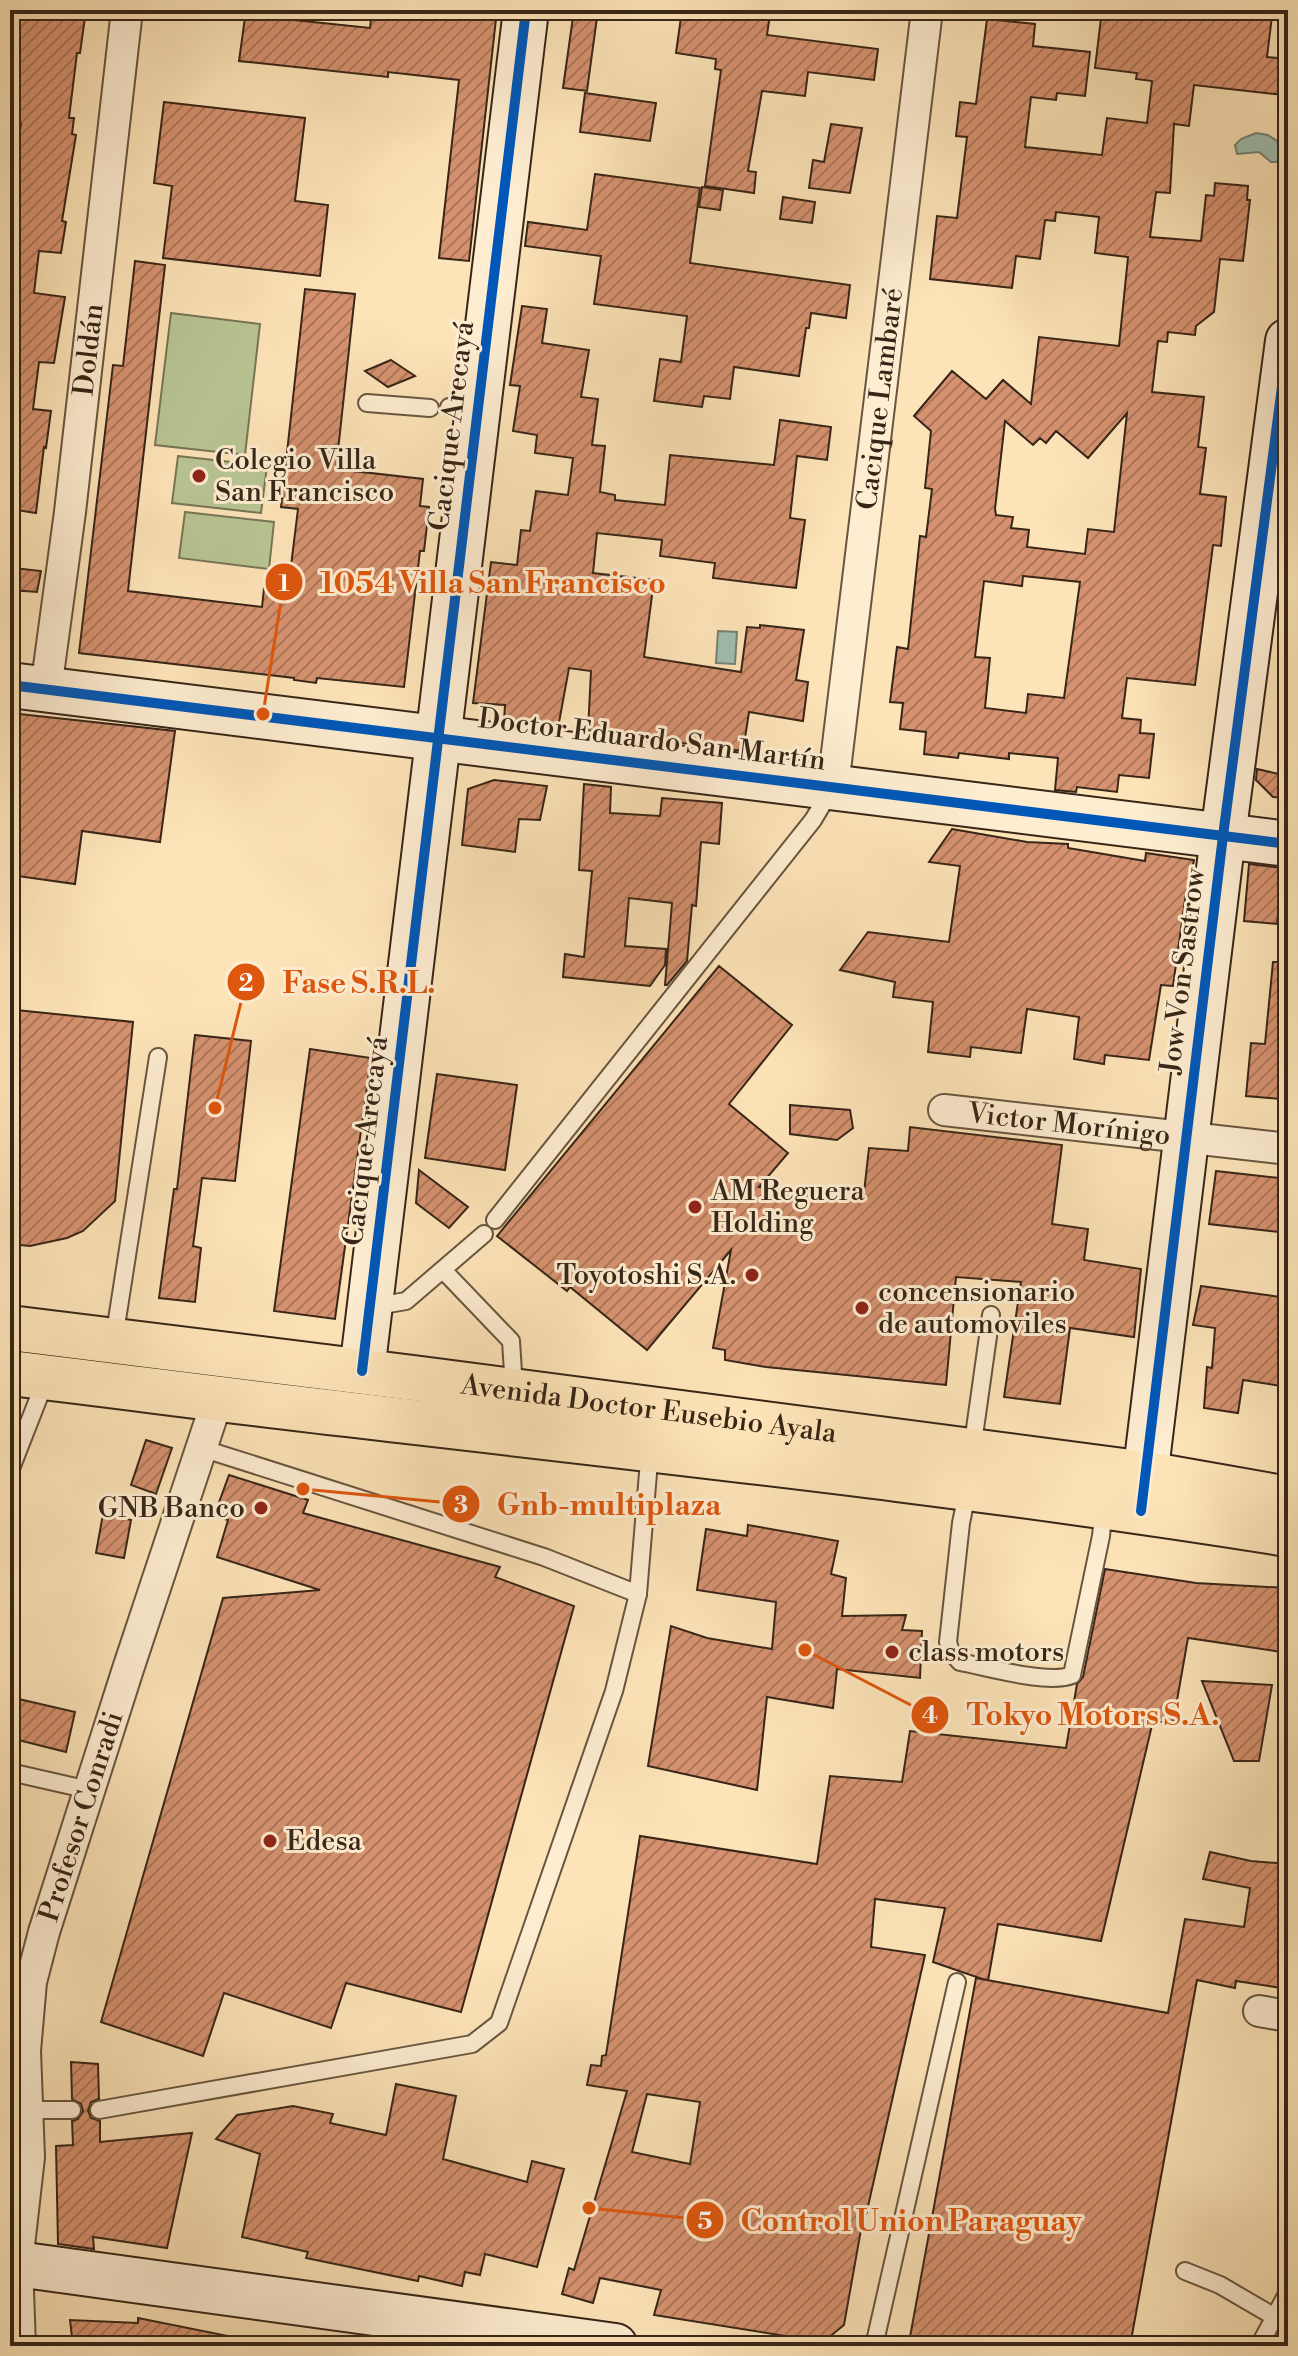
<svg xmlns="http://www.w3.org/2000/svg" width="1298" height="2356" font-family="'Libre Bodoni',serif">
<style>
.grass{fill:#b9c594;stroke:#787556;stroke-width:2}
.water{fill:#9fbeb1;stroke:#758173;stroke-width:2}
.building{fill:url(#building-hatch);stroke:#372517;stroke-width:2;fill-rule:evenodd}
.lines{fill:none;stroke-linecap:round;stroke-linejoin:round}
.lane-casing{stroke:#68553f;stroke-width:20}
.street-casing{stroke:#68553f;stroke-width:34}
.secondary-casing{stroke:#372517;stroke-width:48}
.highway-casing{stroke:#372517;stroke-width:48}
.lane{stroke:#feedd1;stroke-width:16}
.street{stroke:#feedd1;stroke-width:30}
.secondary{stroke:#feedd1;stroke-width:44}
.highway{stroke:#fde4b8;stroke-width:44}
.cycleway-casing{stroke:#feedd1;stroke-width:15}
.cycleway{stroke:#0057b8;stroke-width:10}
.poi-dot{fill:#8f2418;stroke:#feedd1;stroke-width:3}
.labels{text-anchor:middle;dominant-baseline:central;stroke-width:6;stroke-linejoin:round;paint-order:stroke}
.street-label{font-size:28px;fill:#372517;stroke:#feedd1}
.poi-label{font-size:28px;fill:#372517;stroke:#feedd1;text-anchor:start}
.leader{fill:none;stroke:#df560d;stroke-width:3}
.callout-dot{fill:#df560d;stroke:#feedd1;stroke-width:3}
.mark-label{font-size:24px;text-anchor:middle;font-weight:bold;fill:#fff}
.callout-label{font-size:30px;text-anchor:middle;font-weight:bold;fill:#df560d;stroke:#feedd1;stroke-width:6;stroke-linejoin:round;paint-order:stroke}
</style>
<defs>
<pattern id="building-hatch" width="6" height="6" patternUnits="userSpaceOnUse" patternTransform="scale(2)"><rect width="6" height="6" fill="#d69270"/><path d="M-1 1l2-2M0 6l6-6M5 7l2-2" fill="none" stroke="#ae775b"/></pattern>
</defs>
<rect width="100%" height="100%" fill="#fde4b8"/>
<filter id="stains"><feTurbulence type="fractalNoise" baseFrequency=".0025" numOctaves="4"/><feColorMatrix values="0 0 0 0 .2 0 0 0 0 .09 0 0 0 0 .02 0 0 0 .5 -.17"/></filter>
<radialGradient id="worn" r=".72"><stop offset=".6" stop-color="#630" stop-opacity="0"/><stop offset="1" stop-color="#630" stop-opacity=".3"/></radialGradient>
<!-- grass -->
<g class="grass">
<path d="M171,313L260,324L245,455L155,445Z"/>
<path d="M178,456L267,466L261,513L172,503Z"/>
<path d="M185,512L274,522L269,569L179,558Z"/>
</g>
<!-- water -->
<g class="water">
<path d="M1256,133L1268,135L1277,141L1281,155L1277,162H1271L1259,152L1237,154L1235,145L1241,139Z"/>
<path d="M718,631L737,632L735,664L716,663Z"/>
</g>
<!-- building -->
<g class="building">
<path d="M10,10L60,14V10H86L80,53H77L69,118H74L72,134L76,135L62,221L66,222L61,253L39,251L34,293L65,297L54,363L39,362L33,409L51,411L46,448L44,447L36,513L10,509V169H13L21,124L10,122Z"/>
<path d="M246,10H276L275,18L370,28L372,10H497L469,261L439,258L459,80L388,72V77L239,61Z"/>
<path d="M574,10H598L587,91L563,88Z"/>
<path d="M682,10H741L770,14L767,35L878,49L874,80L808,72L805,96L762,91L748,171L756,172L754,193L705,186L721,70L715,69L716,59L676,53Z"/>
<path d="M1102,10H1217L1272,16L1267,57L1287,59L1283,95L1194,85L1189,126L1174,124L1170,193L1156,192L1150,237L1201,241L1206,195L1214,196L1215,183L1248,186L1247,200H1250L1243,261L1220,259L1214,312L1196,326L1195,335L1168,332L1167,342L1158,341L1152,392L1204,397L1198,447L1206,448L1200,494L1226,497L1221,546L1213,545L1195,685L1127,678L1122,718L1141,720L1140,733L1154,734L1149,778L1119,775L1117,792L1077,787L1076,792L1055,790L1058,758L1009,753V759L959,753L958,758L924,754L926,732L900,729L903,703L890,702L897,647L908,649L920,536L926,537L932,489L925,488L931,431L914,416L952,371L986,399L1003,380L1031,404L1039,337L1119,346L1128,257L1095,253L1099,217L1056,212L1055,221L1045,220L1040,259L1016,256L1012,288L930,279L937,216L957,218L967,137L956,136L960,102L976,104L987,19L1035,24L1033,46L1090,52L1085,96L1057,93L1056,100L1031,97L1025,147L1102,155L1107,118L1147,123L1152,81L1136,79L1137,73L1095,68ZM1127,413L1114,532L1088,529L1085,554L1027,547L1029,530L1011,528L1013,517L996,515L995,509L1005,421L1033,445L1040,438L1046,443L1056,431L1088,458ZM1023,576L1080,582L1064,698L1028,694L1026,713L985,708L990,658L975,657L984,581L1022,586Z"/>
<path d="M585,93L656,103L650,141L580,132Z"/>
<path d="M164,102L305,118L295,201L328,205L320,276L163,258L172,186L154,183Z"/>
<path d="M831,124L862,128L850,193L809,188L813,160L824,162Z"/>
<path d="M595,174L700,188L690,263L850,285L846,318L811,313L809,328H806L799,376L734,367L730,399L704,396L702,407L654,401L660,359L681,362L687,316L594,304L601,256L525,246L528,222L587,230Z"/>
<path d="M702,187L723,190L720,210L699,207Z"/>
<path d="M783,197L815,202L812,223L780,219Z"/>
<path d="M135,261L165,265L128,591L262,607L265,579L289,582L298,509L281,507L305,289L355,294L336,469L423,479L420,506L429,507L424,551H420L404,687L317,678L316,683L294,680V678L79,653L113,365L123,366Z"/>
<path d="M522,306L547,309L542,343L589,350L581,397L598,399L592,445L605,446L600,492L615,495V500L665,505L670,455L774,465L780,420L831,427L827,460L797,456L790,518L805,520L796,588L713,578L715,563L660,556L662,540L597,533L593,573L654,580L644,657L741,672L747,627L760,628V625L804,630L796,680L808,682L803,721L749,712L743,751L588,731L591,671L569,668L558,728L504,721L505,705L473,703L491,562L517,565L521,530L530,531L536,491L568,495L573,458L535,453L537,435L513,431L520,386L510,385Z"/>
<path d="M391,360L415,376L388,387L365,371Z"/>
<path d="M14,568L41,571L37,592L11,590Z"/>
<path d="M10,713L175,731L160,842L82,831L75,884L10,875Z"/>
<path d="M1257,769L1288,776V798L1273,797L1256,780Z"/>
<path d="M494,780L547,786L540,820L519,819L515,852L462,845L468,789Z"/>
<path d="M584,784L611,787L610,813L660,816L662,798L722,803L719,844L701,842L696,906L692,905L687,961L667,985H665L672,903L629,898L625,946L666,949L665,965L650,986L563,977L565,954L584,957L592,871L579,870Z"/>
<path d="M952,829L1027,842L1068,844V848L1145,861L1146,853L1194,860L1185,900L1173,986L1161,985L1149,1060L1105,1055L1104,1064L1074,1059L1079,1017L1027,1009L1021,1053L971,1047L970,1057L928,1052L933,1002L893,997L895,982L840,970L868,932L949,942L960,866L929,862Z"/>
<path d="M1249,864L1282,868L1281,885H1288L1287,914L1278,913L1277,924L1244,921Z"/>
<path d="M1273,962H1288V1074L1287,1087L1281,1086L1280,1099L1246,1096L1251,1043L1265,1044Z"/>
<path d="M719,966L792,1025L729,1104L788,1153L759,1187L863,1201L869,1148L908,1151L910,1127L1062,1145L1052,1224L1088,1229L1084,1260L1141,1269L1134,1337L1070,1328L1060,1404L1004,1397L1021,1282L956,1277L946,1385L766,1367L725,1360V1350L713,1348L731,1250L647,1350L570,1287L567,1291L497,1236Z"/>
<path d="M16,1010L133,1022L115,1201L83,1231L67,1238L30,1246L10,1244V1070Z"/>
<path d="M195,1035L251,1041L235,1181L202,1178L193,1246L201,1248L195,1302L159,1298L174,1189H177Z"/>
<path d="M310,1049L371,1058L335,1319L274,1311Z"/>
<path d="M437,1074L517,1085L505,1170L425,1158Z"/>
<path d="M790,1105L850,1110L853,1128L837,1140L790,1134Z"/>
<path d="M419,1170L468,1207L449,1228L416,1203Z"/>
<path d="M1216,1171L1288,1179V1233L1209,1224Z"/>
<path d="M1201,1286L1288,1298V1387L1243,1380L1238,1413L1204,1408L1207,1367L1212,1368L1215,1328L1193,1325Z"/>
<path d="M146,1440L172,1448L156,1494L131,1485Z"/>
<path d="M229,1475L308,1500L303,1513L500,1567L495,1577L574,1606L461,2012L346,1983L331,2028L224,1993L203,2056L101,2022L223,1598L320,1590L217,1557L228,1520L214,1516Z"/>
<path d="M103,1514L131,1520L124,1558L96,1553Z"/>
<path d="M748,1525L838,1541L831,1574L846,1578L842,1616L906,1615L902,1630L922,1631L920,1678L837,1669L833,1708L767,1697L757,1790L648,1766L671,1626L707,1638L772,1649L776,1602L697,1590L706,1529L747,1536Z"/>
<path d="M1105,1569L1196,1583L1288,1588V1653L1188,1638L1173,1723L1153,1721L1101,1941L998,1924L988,1981L933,1962L945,1908L875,1899L871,1947L925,1955L864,2224H862L844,2325L823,2342L654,2315L661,2290L600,2278L593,2303L562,2294L569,2268L574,2270L627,2091L587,2085L591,2065L601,2066L602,2056L606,2055L640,1836L817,1864L830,1776L902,1782L910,1731L1066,1748L1077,1684L1083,1677ZM647,2094L700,2102L690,2164L632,2152Z"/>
<path d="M1202,1681L1272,1685L1259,1761H1234Z"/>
<path d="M10,1697L75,1712L66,1752L10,1738Z"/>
<path d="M1210,1852L1251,1861L1288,1864V1989L1236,1981L1235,1988L1197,1980L1130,2346H961L910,2337L976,1978L1168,2013L1185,1919L1244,1927L1250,1888L1203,1879Z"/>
<path d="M71,2062L98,2064L99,2099L91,2102L88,2111L91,2118L100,2121V2142L192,2133L167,2248L93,2237L94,2249L58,2244L56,2146L73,2145L72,2121L78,2119L83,2111L81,2104L72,2099Z"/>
<path d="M396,2084L456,2096L443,2159L527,2182L532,2161L564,2169L537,2267L485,2254L480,2275L465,2272L462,2286L419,2276L418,2281L306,2258L308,2252L242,2237L260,2154L216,2139L237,2115L293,2106L333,2114L330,2123L386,2135Z"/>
<path d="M138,2318L228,2336L227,2346H73L70,2320L138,2323Z"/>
</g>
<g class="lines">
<!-- lane casing -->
<g class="lane-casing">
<g id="lane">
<path d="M367,403L430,408"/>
<path d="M449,407L477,409"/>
<path d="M495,1220L813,820L831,790"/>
<path d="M443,1270L511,1341L514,1388"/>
<path d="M371,1307L406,1301L484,1234"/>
<path d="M114,1339L158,1057"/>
<path d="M201,1448L544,1557L638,1594L650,1449"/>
<path d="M972,1450L991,1315"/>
<path d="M10,1471L46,1379"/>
<path d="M968,1489L961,1523L948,1642L951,1652L960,1662C987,1667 1049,1685 1072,1675L1101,1536L1104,1506"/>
<path d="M10,1772L89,1790"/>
<path d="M26,2110H72"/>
<path d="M99,2110L472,2044L499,2023L614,1691L638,1594"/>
<path d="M1185,2271L1220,2285L1275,2317"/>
<path d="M874,2346L957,1982"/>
<path d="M1259,2346L1288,2292"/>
</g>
</g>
<!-- street casing -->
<g class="street-casing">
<g id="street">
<path d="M1260,555L1288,558"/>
<path id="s1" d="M46,689L70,512L127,10"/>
<path id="s2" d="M833,786L927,10"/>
<path id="s3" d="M944,1110L1288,1149"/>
<path d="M1259,2011L1288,2016"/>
<path id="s4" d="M20,2346L17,2263L29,2157L25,2051L31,1982L44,1932L128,1669L218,1398"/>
</g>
</g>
<!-- secondary casing -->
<g class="secondary-casing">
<g id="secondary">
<path d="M10,685L1288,844"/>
<path d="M362,1371L526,10"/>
<path d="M1141,1510L1223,836L1288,341"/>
<path d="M10,2263L615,2346"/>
</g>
</g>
<!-- highway casing -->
<g class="highway-casing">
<g id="highway">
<path id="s5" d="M10,1328L421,1379L1146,1474L1288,1499"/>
<path d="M10,1373C128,1387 246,1403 363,1416C672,1452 981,1485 1288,1534"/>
</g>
</g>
<!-- lane -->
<use href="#lane" class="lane"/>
<!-- street -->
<use href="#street" class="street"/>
<!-- secondary -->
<use href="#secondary" class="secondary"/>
<!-- highway -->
<use href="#highway" class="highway"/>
<!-- cycleway casing -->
<g class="cycleway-casing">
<g id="cycleway">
<path d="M10,685L1288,844"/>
<path d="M362,1371L526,10"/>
<path d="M1141,1511L1223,836L1288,341"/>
</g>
</g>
<!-- cycleway -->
<use href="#cycleway" class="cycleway"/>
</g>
<!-- markers -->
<g class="poi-dot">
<circle cx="199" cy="476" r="8"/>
<circle cx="695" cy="1207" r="8"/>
<circle cx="752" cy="1275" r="8"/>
<circle cx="862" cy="1308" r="8"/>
<circle cx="261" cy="1508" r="8"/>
<circle cx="892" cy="1652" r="8"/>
<circle cx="270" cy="1841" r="8"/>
</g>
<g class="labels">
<!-- street labels -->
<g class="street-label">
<text stroke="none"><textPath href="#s1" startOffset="342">Doldán</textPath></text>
<text stroke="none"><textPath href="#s2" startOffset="390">Cacique Lambaré</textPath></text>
<text transform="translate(452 426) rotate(-83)">Cacique Arecayá</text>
<text transform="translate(652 740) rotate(7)">Doctor Eduardo San Martín</text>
<text transform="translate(1183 971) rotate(-83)">Jow Von Sastrow</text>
<text stroke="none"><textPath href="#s3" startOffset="126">Victor Morínigo</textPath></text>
<text transform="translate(366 1141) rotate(-83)">Cacique Arecayá</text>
<text stroke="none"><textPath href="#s5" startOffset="644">Avenida Doctor Eusebio Ayala</textPath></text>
<text stroke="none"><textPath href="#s4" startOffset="538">Profesor Conradi</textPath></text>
</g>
<!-- poi labels -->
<g class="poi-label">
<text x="215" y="460">Colegio Villa<tspan x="215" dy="32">San Francisco</tspan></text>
<text x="711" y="1191">AM Reguera<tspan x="711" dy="32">Holding</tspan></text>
<text x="736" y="1275" text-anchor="end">Toyotoshi S.A.</text>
<text x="878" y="1292">concensionario<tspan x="878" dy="32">de automoviles</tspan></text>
<text x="245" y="1508" text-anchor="end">GNB Banco</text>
<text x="908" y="1652">class motors</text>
<text x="286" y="1841">Edesa</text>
</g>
</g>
<!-- callouts -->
<path class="leader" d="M263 714L284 582M215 1108L246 982M303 1489L461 1504M805 1650L930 1715M589 2208L705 2220"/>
<g class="callout-dot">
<circle cx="263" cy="714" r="8"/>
<circle cx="215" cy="1108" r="8"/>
<circle cx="303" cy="1489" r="8"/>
<circle cx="805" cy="1650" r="8"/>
<circle cx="589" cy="2208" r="8"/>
<circle cx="284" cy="582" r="20"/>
<circle cx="246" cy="982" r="20"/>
<circle cx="461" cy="1504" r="20"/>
<circle cx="930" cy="1715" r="20"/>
<circle cx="705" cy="2220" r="20"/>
</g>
<g class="mark-label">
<text x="284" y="591">1</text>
<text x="246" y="991">2</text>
<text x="461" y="1513">3</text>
<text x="930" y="1723">4</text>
<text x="705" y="2229">5</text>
</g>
<g class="callout-label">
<text x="493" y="593">1054 Villa San Francisco</text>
<text x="359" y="993">Fase S.R.L.</text>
<text x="609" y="1515">Gnb-multiplaza</text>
<text x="1093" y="1725">Tokyo Motors S.A.</text>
<text x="911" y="2231">Control Union Paraguay</text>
</g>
<!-- margin -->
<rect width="1298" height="2356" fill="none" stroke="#fde4b8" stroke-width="40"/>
<rect x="12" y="12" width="1274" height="2332" fill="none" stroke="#372517" stroke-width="4"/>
<rect x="20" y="20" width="1258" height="2316" fill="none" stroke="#372517" stroke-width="2"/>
<rect width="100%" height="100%" filter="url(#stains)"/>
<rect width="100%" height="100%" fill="url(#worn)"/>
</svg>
